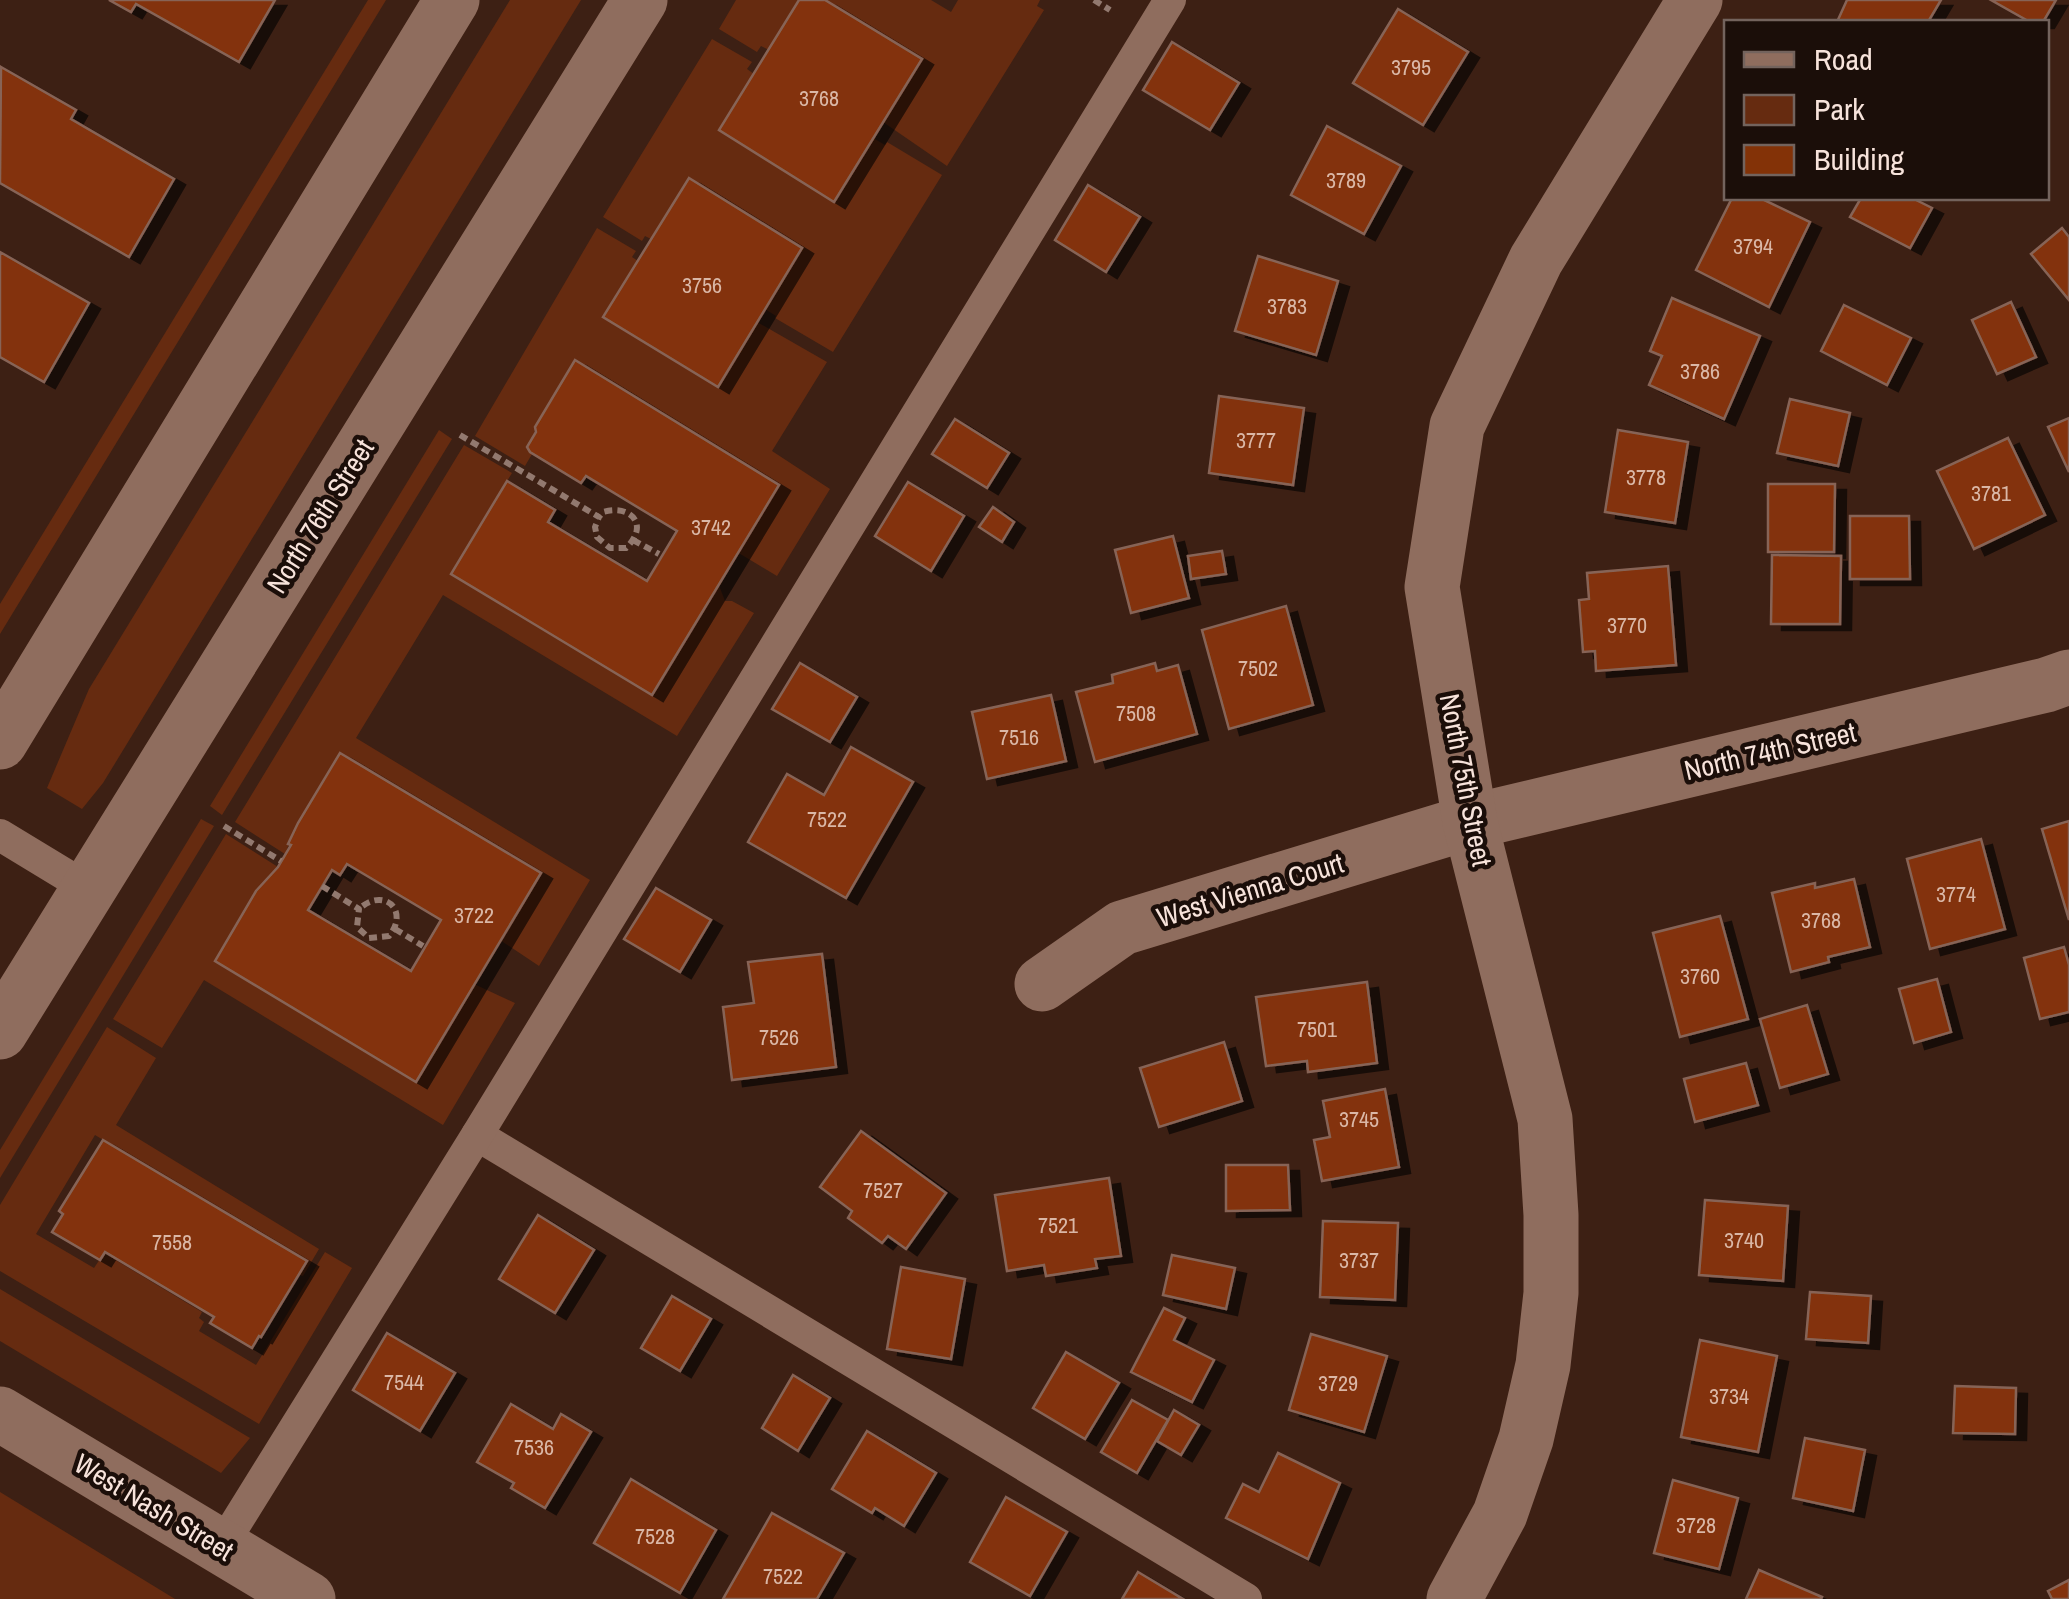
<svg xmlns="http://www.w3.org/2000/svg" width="2069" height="1599" font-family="'Archivo Narrow',sans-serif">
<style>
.green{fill:#662b10}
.building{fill:#833207;stroke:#876457;stroke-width:2.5;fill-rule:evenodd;filter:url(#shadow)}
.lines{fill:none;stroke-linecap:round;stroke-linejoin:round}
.path{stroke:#92796f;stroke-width:6;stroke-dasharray:8 5;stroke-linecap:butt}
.service{stroke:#8f6d5e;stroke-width:32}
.minor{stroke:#8f6d5e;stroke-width:55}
.tertiary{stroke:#8f6d5e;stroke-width:55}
.secondary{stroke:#8f6d5e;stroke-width:55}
.labels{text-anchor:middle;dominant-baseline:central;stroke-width:9;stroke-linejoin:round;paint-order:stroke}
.number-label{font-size:22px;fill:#dab7a6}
.street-label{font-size:28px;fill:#f7e3db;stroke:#1b0e09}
</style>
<defs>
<filter id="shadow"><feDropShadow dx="11" dy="6" stdDeviation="0" flood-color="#0009"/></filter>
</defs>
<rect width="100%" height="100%" fill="#3d2014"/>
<!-- green -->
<g class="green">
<path d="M368,0H386L0,634V604Z"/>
<path d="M510,0H581L103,783L82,809L47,788L89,689Z"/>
<path d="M736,0H799L769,50L761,46L757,52L719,29Z"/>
<path d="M825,0H931L951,12L958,0H1040L1037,6L1044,10L947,166L883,122L922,59Z"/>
<path d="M712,39L752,62L747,69L754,74L720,131L834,201L873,138L885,145L887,142L942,175L833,352L775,318L776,316L765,309L802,247L689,178L651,239L645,236L642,241L603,217Z"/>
<path d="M597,228L636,251L632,257L638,261L604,318L717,387L757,322L827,362L772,451L830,489L777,576L737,552L778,485L576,360L535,427L532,454L525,466L475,436Z"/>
<path d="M439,430L452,439L222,815L210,806Z"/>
<path d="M464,445L512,473L451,574L652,695L718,583L725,601H732L754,613L677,736L443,595L356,738L590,880L539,966L500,940L540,873L341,753L298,822L285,854L235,822Z"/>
<path d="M201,819L214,826L0,1178V1150Z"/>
<path d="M226,834L278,867L256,892L215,961L415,1081L474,984L515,1003L443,1125L204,980L162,1048L113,1019Z"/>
<path d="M107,1027L156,1058L116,1125L319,1249L303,1276L298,1275L306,1261L95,1135L36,1234L94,1268L104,1253L202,1312L199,1318L204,1322L199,1331L256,1365L325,1252L352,1268L259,1424L0,1271V1205Z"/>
<path d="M0,1289L250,1438L221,1473L0,1341Z"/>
<path d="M0,1492L175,1599H0Z"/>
</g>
<!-- building -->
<g class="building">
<path d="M109,0H275L239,62L136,4L131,12Z"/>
<path d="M799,0H825L922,59L834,202L719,130Z"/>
<path d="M1847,0H1941L1928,22H1837Z"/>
<path d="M1991,0H2056L2043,22H2030Z"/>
<path d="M1398,9L1468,52L1423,125L1353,83Z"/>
<path d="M1172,42L1239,83L1210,130L1143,90Z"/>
<path d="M1,67L76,110L71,119L174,179L129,257L0,183Z"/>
<path d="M1327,126L1401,166L1364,234L1291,195Z"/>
<path d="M689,178L802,248L718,387L603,317Z"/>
<path d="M1088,185L1140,217L1106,272L1055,240Z"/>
<path d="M1732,198H1760L1810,222L1769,307L1696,270Z"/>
<path d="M1861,198H1912L1932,208L1910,248L1850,217Z"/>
<path d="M2062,228L2069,237V300L2031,254Z"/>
<path d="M0,252L89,303L44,382L0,357Z"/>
<path d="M1258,256L1338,281L1316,355L1235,331Z"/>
<path d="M1672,298L1760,336L1724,419L1649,385L1662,356L1650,351Z"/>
<path d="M2011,302L2036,357L1997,374L1972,320Z"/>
<path d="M1844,305L1911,338L1887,385L1821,351Z"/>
<path d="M575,360L779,485L652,695L451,574L507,481L555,510L548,522L647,581L677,531L586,476L581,483L530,452L527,447L536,432L535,427Z"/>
<path d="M1219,396L1304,408L1293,485L1209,473Z"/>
<path d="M1790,399L1850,413L1838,466L1777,453Z"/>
<path d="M2069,418V472L2048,427Z"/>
<path d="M955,419L1009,453L987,488L932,454Z"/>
<path d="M1618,430L1688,442L1675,523L1605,512Z"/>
<path d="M2008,438L2045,515L1974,549L1937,471Z"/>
<path d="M908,482L964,516L931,571L875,536Z"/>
<path d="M1768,484H1835L1834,552H1768Z"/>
<path d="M993,507L1014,522L1002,542L979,527Z"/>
<path d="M1850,516H1909L1910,579H1850Z"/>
<path d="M1173,536L1189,598L1131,613L1115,550Z"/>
<path d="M1222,551L1226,574L1191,579L1188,556Z"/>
<path d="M1772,555L1841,556L1840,624H1771Z"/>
<path d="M1668,566L1676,665L1596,671L1595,651L1583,652L1579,600L1589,599L1587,573Z"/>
<path d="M1286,606L1313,705L1229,729L1202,630Z"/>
<path d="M800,663L857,697L830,742L772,709Z"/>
<path d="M1155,663L1157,671L1178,665L1197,734L1095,762L1076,692L1113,683L1112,675Z"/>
<path d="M1051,695L1066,761L987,779L972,712Z"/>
<path d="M851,747L913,782L846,898L748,842L787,774L824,795Z"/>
<path d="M340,753L541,873L416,1082L215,961L256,891L278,867L291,845L288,844L298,823ZM347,864L441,920L411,971L308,910L332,870L340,875Z"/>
<path d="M2069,821V920L2042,829Z"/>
<path d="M1981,839L2005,929L1930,949L1907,859Z"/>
<path d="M1854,879L1870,947L1828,957L1829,962L1791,972L1772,893L1815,883V888Z"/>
<path d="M656,888L711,920L680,972L624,939Z"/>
<path d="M1720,916L1748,1019L1680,1037L1653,933Z"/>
<path d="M2064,947L2069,965V1012L2040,1019L2024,958Z"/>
<path d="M822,954L836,1067L732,1080L723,1007L754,1003L748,962Z"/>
<path d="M1937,979L1951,1032L1914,1043L1899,989Z"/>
<path d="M1367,982L1377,1063L1308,1072L1307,1061L1266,1066L1256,997Z"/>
<path d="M1807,1005L1828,1074L1780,1088L1760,1019Z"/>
<path d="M1224,1042L1242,1101L1159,1127L1140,1068Z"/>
<path d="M1746,1063L1758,1105L1695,1122L1684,1079Z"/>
<path d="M1385,1089L1399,1167L1322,1181L1314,1140L1330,1137L1323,1101Z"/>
<path d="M861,1131L946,1193L906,1249L888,1236L882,1243L848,1218L852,1211L820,1187Z"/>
<path d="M103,1140L307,1261L261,1337L259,1336L252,1348L210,1323L214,1317L105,1252L100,1260L52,1232L63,1214L59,1211Z"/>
<path d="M1226,1165H1288L1290,1210L1226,1211Z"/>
<path d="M1109,1178L1121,1256L1095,1259L1097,1268L1046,1276L1044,1265L1007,1271L995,1195Z"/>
<path d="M1705,1200L1788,1206L1783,1281L1699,1275Z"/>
<path d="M538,1215L594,1250L555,1313L499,1279Z"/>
<path d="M1323,1221L1398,1223L1395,1300L1320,1297Z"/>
<path d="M1172,1255L1235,1268L1226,1309L1163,1295Z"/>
<path d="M901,1267L965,1279L951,1359L887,1349Z"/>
<path d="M1810,1292L1871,1296L1868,1343L1806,1339Z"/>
<path d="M672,1296L711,1319L680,1371L641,1348Z"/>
<path d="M1164,1308L1185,1318L1174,1340L1214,1360L1192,1402L1131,1372Z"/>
<path d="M387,1333L455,1373L420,1431L353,1390Z"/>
<path d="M1311,1334L1387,1356L1364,1432L1289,1410Z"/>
<path d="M1700,1340L1777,1356L1758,1452L1681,1437Z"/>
<path d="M1066,1352L1119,1383L1085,1439L1033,1408Z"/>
<path d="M793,1375L830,1398L798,1451L762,1428Z"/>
<path d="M1955,1386L2016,1388L2015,1434L1953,1433Z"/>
<path d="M1132,1400L1168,1420L1137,1473L1101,1452Z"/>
<path d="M511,1404L553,1429L561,1414L591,1432L545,1508L511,1488L514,1483L477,1462Z"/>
<path d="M1174,1410L1199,1425L1181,1455L1157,1441Z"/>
<path d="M867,1431L936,1473L904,1526L875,1508L872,1513L832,1489Z"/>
<path d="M1805,1438L1865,1450L1853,1511L1793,1498Z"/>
<path d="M1278,1453L1340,1483L1308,1559L1226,1518L1243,1484L1259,1492Z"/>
<path d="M631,1479L716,1530L680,1593L594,1543Z"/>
<path d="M1673,1480L1738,1498L1719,1569L1654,1553Z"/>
<path d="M1006,1497L1067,1532L1030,1596L970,1562Z"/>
<path d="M772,1513L844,1553L817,1599H723Z"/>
<path d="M1759,1570L1822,1597L1821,1599H1746Z"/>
<path d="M1138,1572L1183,1599H1122Z"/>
<path d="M2069,1580V1599H2052L2048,1591Z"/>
</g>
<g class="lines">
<!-- path -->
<g class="path">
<path d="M1094,0L1110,10"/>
<path d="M460,435L599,517L595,527L597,537L610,548H626C650,525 631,504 603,512L599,517"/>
<path d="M633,540L659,554"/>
<path d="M224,826L281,861"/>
<path d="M322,886L359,909L357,927L369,938L389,936C410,911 384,886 359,909"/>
<path d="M395,929L423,946"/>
</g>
<!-- service -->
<g class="service">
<path d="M0,835L89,889"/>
<path d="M477,1135L1246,1599"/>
<path d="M221,1547L477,1135L1170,0"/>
</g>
<!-- minor -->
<g class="minor">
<path d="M1042,984L1122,928L1470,822L2046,685L2069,677"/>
<path d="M1454,1599L1500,1514L1526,1439L1543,1365L1551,1293V1215L1545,1119L1470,822L1432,587L1457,426L1536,260L1695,0"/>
</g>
<!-- tertiary -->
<path class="tertiary" d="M0,1414L308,1599"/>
<!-- secondary -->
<g class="secondary">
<path d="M0,742L452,0"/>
<path d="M0,1032L640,0"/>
</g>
</g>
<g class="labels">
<!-- number labels -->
<g class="number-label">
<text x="1411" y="67">3795</text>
<text x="819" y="98">3768</text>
<text x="1346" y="180">3789</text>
<text x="1753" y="246">3794</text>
<text x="702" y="285">3756</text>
<text x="1287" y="306">3783</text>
<text x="1700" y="371">3786</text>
<text x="1256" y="440">3777</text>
<text x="1646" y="477">3778</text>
<text x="1991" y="493">3781</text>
<text x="711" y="527">3742</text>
<text x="1627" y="625">3770</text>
<text x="1258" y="668">7502</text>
<text x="1136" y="713">7508</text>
<text x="1019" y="737">7516</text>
<text x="827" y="819">7522</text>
<text x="1956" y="894">3774</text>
<text x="474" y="915">3722</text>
<text x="1821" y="920">3768</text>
<text x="1700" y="976">3760</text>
<text x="1317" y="1029">7501</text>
<text x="779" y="1037">7526</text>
<text x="1359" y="1119">3745</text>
<text x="883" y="1190">7527</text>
<text x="1058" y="1225">7521</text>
<text x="1744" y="1240">3740</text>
<text x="172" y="1242">7558</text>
<text x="1359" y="1260">3737</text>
<text x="404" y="1382">7544</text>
<text x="1338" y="1383">3729</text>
<text x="1729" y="1396">3734</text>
<text x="534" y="1447">7536</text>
<text x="1696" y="1525">3728</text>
<text x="655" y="1536">7528</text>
<text x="783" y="1576">7522</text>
</g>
<!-- street labels -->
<g class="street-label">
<text transform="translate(320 516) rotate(-58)">North 76th Street</text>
<text transform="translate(1770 751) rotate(-13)">North 74th Street</text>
<text transform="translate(1466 780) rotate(79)">North 75th Street</text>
<text transform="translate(1250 890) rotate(-17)">West Vienna Court</text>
<text transform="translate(154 1507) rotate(31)">West Nash Street</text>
</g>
</g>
<!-- legend -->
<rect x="1724" y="20" width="325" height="180" fill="#1b0e09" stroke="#73635d" stroke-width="2.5"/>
<rect x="1744" y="52" width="50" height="15" fill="#8f6d5e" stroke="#73635d" stroke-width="2.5"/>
<text x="1814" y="70" font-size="30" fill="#f7e3db">Road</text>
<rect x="1744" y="95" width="50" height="30" fill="#662b10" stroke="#73635d" stroke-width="2.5"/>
<text x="1814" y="120" font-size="30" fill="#f7e3db">Park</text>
<rect x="1744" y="145" width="50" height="30" fill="#833207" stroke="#73635d" stroke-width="2.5"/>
<text x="1814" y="170" font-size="30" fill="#f7e3db">Building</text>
</svg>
